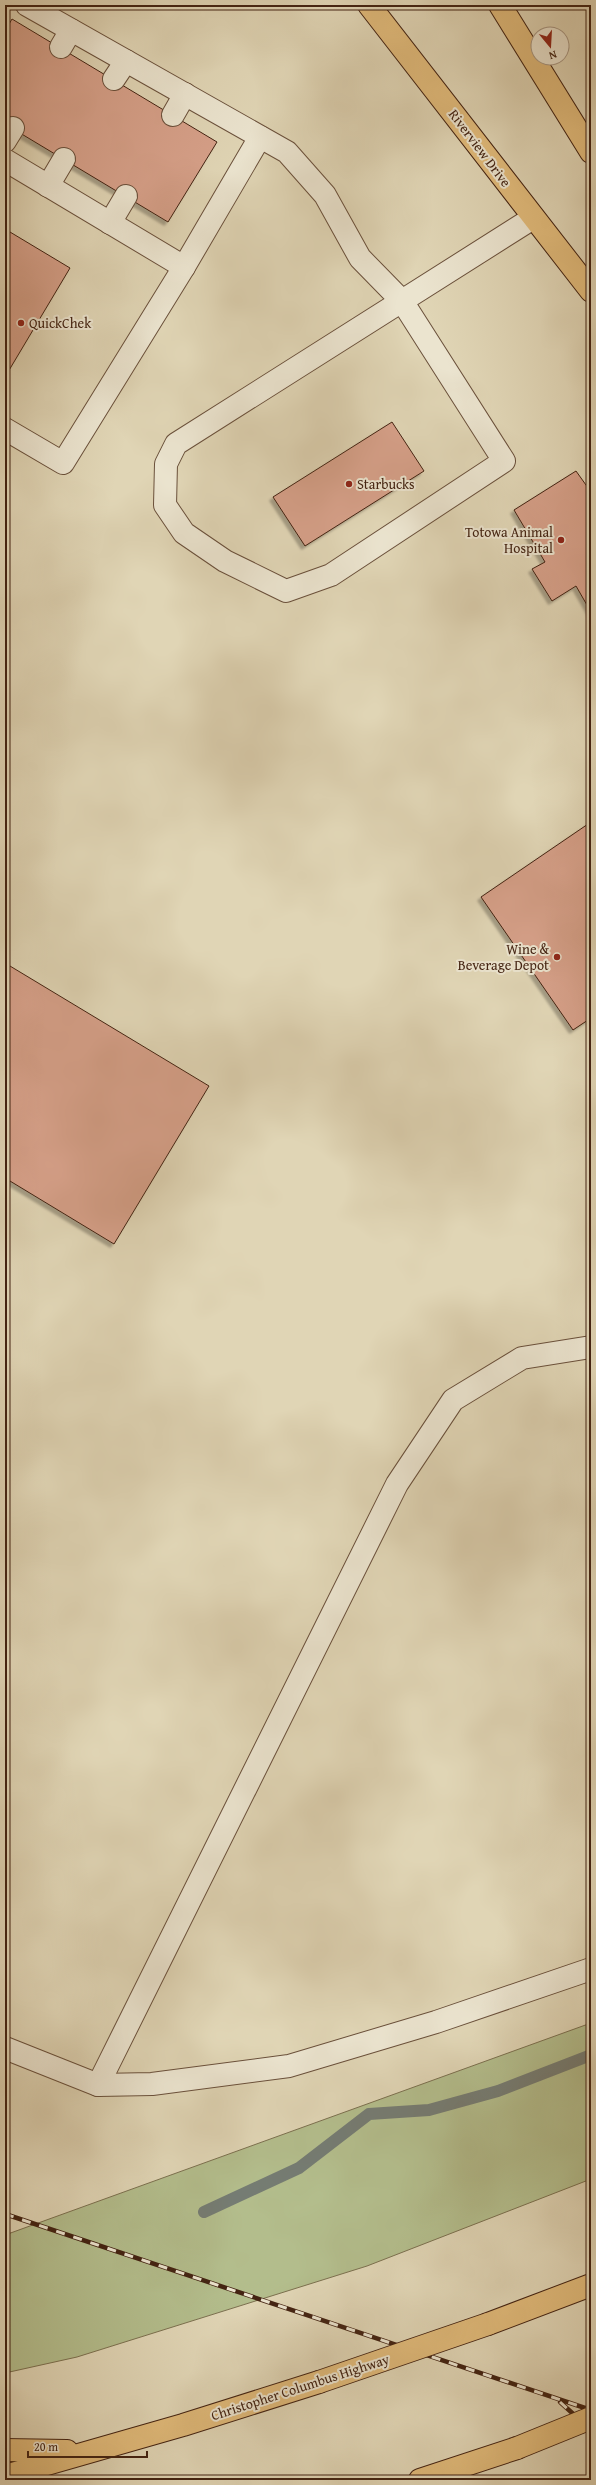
<svg xmlns="http://www.w3.org/2000/svg" width="596" height="2485" font-family="'Gentium Book Plus',serif">
<style>
.green{fill:#b3bd8c;stroke:#7b704f}
.lines{fill:none;stroke-linecap:round;stroke-linejoin:round}
.stream{stroke:#757c73;stroke-width:12}
.building{fill:#d6a089;stroke:#432312;filter:url(#shadow)}
.lane-casing{stroke:#6a503b;stroke-width:24}
.primary-casing{stroke:#432312;stroke-width:24}
.highway-casing{stroke:#432312;stroke-width:24}
.lane{stroke:#ebe4cf;stroke-width:22}
.primary{stroke:#e0ba7a;stroke-width:22}
.highway{stroke:#e0ba7a;stroke-width:22}
.rail-casing{stroke:#432312;stroke-width:4.5}
.rail{stroke:#ebe4cf;stroke-width:3;stroke-dasharray:9;stroke-linecap:butt}
.highway-bridge-casing{stroke:#432312;stroke-width:24;stroke-linecap:butt}
.highway-bridge{stroke:#e0ba7a;stroke-width:22}
.poi-dot{fill:#8f2418;stroke:#ebe4cf;stroke-width:1.5}
.labels{text-anchor:middle;dominant-baseline:central;stroke-width:4;stroke-linejoin:round;paint-order:stroke}
.street-label{font-size:14px;fill:#432312;stroke:#ebe4cf}
.poi-label{font-size:14px;fill:#432312;stroke:#ebe4cf;text-anchor:start}
</style>
<defs>
<filter id="shadow"><feDropShadow dx="-3.5" dy="3.5" stdDeviation="1" flood-color="#0004"/></filter>
</defs>
<rect width="100%" height="100%" fill="#e0d5b5"/>
<filter id="stains"><feTurbulence type="fractalNoise" baseFrequency=".005" numOctaves="4"/><feColorMatrix values="0 0 0 0 .2 0 0 0 0 .09 0 0 0 0 .02 0 0 0 .5 -.17"/></filter>
<radialGradient id="worn" r=".72"><stop offset=".6" stop-color="#630" stop-opacity="0"/><stop offset="1" stop-color="#630" stop-opacity=".3"/></radialGradient>
<!-- green -->
<path class="green" d="M591,2023V2179L367,2266L77,2357L5,2373V2235Z"/>
<g class="lines">
<!-- stream -->
<path class="stream" d="M204,2212L299,2168L369,2114L429,2110L498,2091L591,2055"/>
</g>
<!-- building -->
<g class="building">
<path d="M12,19L217,142L168,222L5,124V31Z"/>
<path d="M5,229L70,268L5,377Z"/>
<path d="M392,422L424,471L305,546L273,497Z"/>
<path d="M576,471L591,492V612L576,586L552,601L532,569L545,562L514,510Z"/>
<path d="M591,822V1018L573,1030L481,897Z"/>
<path d="M5,963L209,1086L114,1244L5,1178Z"/>
</g>
<g class="lines">
<!-- lane casing -->
<g class="lane-casing">
<g id="lane">
<path d="M27,5L287,152L325,195L360,258L402,301L504,461L331,575L286,591L225,561L184,533L165,505L166,464L176,444L533,218"/>
<path d="M61,47L71,30"/>
<path d="M114,79L126,61"/>
<path d="M173,115L185,94"/>
<path d="M5,141L13,128"/>
<path d="M5,160L184,267"/>
<path d="M48,186L64,159"/>
<path d="M110,223L126,196"/>
<path d="M5,429L63,463L184,267L260,137"/>
<path d="M5,2048L98,2085L152,2084L289,2066L436,2022L591,1969"/>
<path d="M98,2085L397,1484L453,1400L522,1358L591,1347"/>
</g>
</g>
<!-- primary casing -->
<g class="primary-casing">
<path id="primary" d="M369,5L591,291"/>
</g>
<!-- highway casing -->
<g class="highway-casing">
<g id="highway">
<path d="M500,5L591,152"/>
<path d="M488,2324L591,2285"/>
<path d="M5,2450L67,2451"/>
<path d="M5,2476L183,2425L319,2382"/>
<path d="M420,2480L517,2448"/>
</g>
</g>
<!-- lane -->
<use href="#lane" class="lane"/>
<!-- primary -->
<use href="#primary" class="primary"/>
<!-- highway -->
<use href="#highway" class="highway"/>
<!-- rail casing -->
<g class="rail-casing">
<g id="rail">
<path d="M5,2214L591,2410"/>
<path d="M560,2402L591,2430"/>
</g>
</g>
<!-- rail -->
<use href="#rail" class="rail"/>
<!-- highway-bridge casing -->
<g class="highway-bridge-casing">
<g id="highway-bridge">
<path d="M319,2382L488,2324"/>
<path d="M517,2448L591,2418"/>
</g>
</g>
<!-- highway-bridge -->
<use href="#highway-bridge" class="highway-bridge"/>
</g>
<!-- markers -->
<g class="poi-dot">
<circle cx="21" cy="323" r="4"/>
<circle cx="349" cy="484" r="4"/>
<circle cx="561" cy="540" r="4"/>
<circle cx="557" cy="957" r="4"/>
</g>
<g class="labels">
<!-- street labels -->
<g class="street-label">
<text transform="translate(480 148) rotate(53)">Riverview Drive</text>
<text transform="translate(300 2387) rotate(-18)">Christopher Columbus Highway</text>
</g>
<!-- poi labels -->
<g class="poi-label">
<text x="29" y="323">QuickChek</text>
<text x="357" y="484">Starbucks</text>
<text x="553" y="532" text-anchor="end">Totowa Animal<tspan x="553" dy="16">Hospital</tspan></text>
<text x="549" y="949" text-anchor="end">Wine &amp;<tspan x="549" dy="16">Beverage Depot</tspan></text>
</g>
</g>
<!-- margin -->
<rect width="596" height="2485" fill="none" stroke="#e0d5b5" stroke-width="20"/>
<rect x="6" y="6" width="584" height="2473" fill="none" stroke="#432312" stroke-width="2"/>
<rect x="10" y="10" width="576" height="2465" fill="none" stroke="#432312"/>
<!-- north arrow -->
<g transform="translate(550 46) rotate(162)"><circle r="19" fill="#ebe4cf" stroke="#a89783"/>
<path d="M0-3L7 15L0 10L-7 15Z" fill="#8f2418"/>
<text y="-6" font-size="11" font-weight="bold" text-anchor="middle" fill="#432312">N</text>
</g>
<!-- scale -->
<path d="M28 2451v6h119v-6" fill="none" stroke="#432312" stroke-width="2"/>
<text x="34" y="2451" font-size="12" fill="#432312" stroke="#ebe4cf" stroke-width="3" paint-order="stroke">20 m</text>
<rect width="100%" height="100%" filter="url(#stains)"/>
<rect width="100%" height="100%" fill="url(#worn)"/>
</svg>
